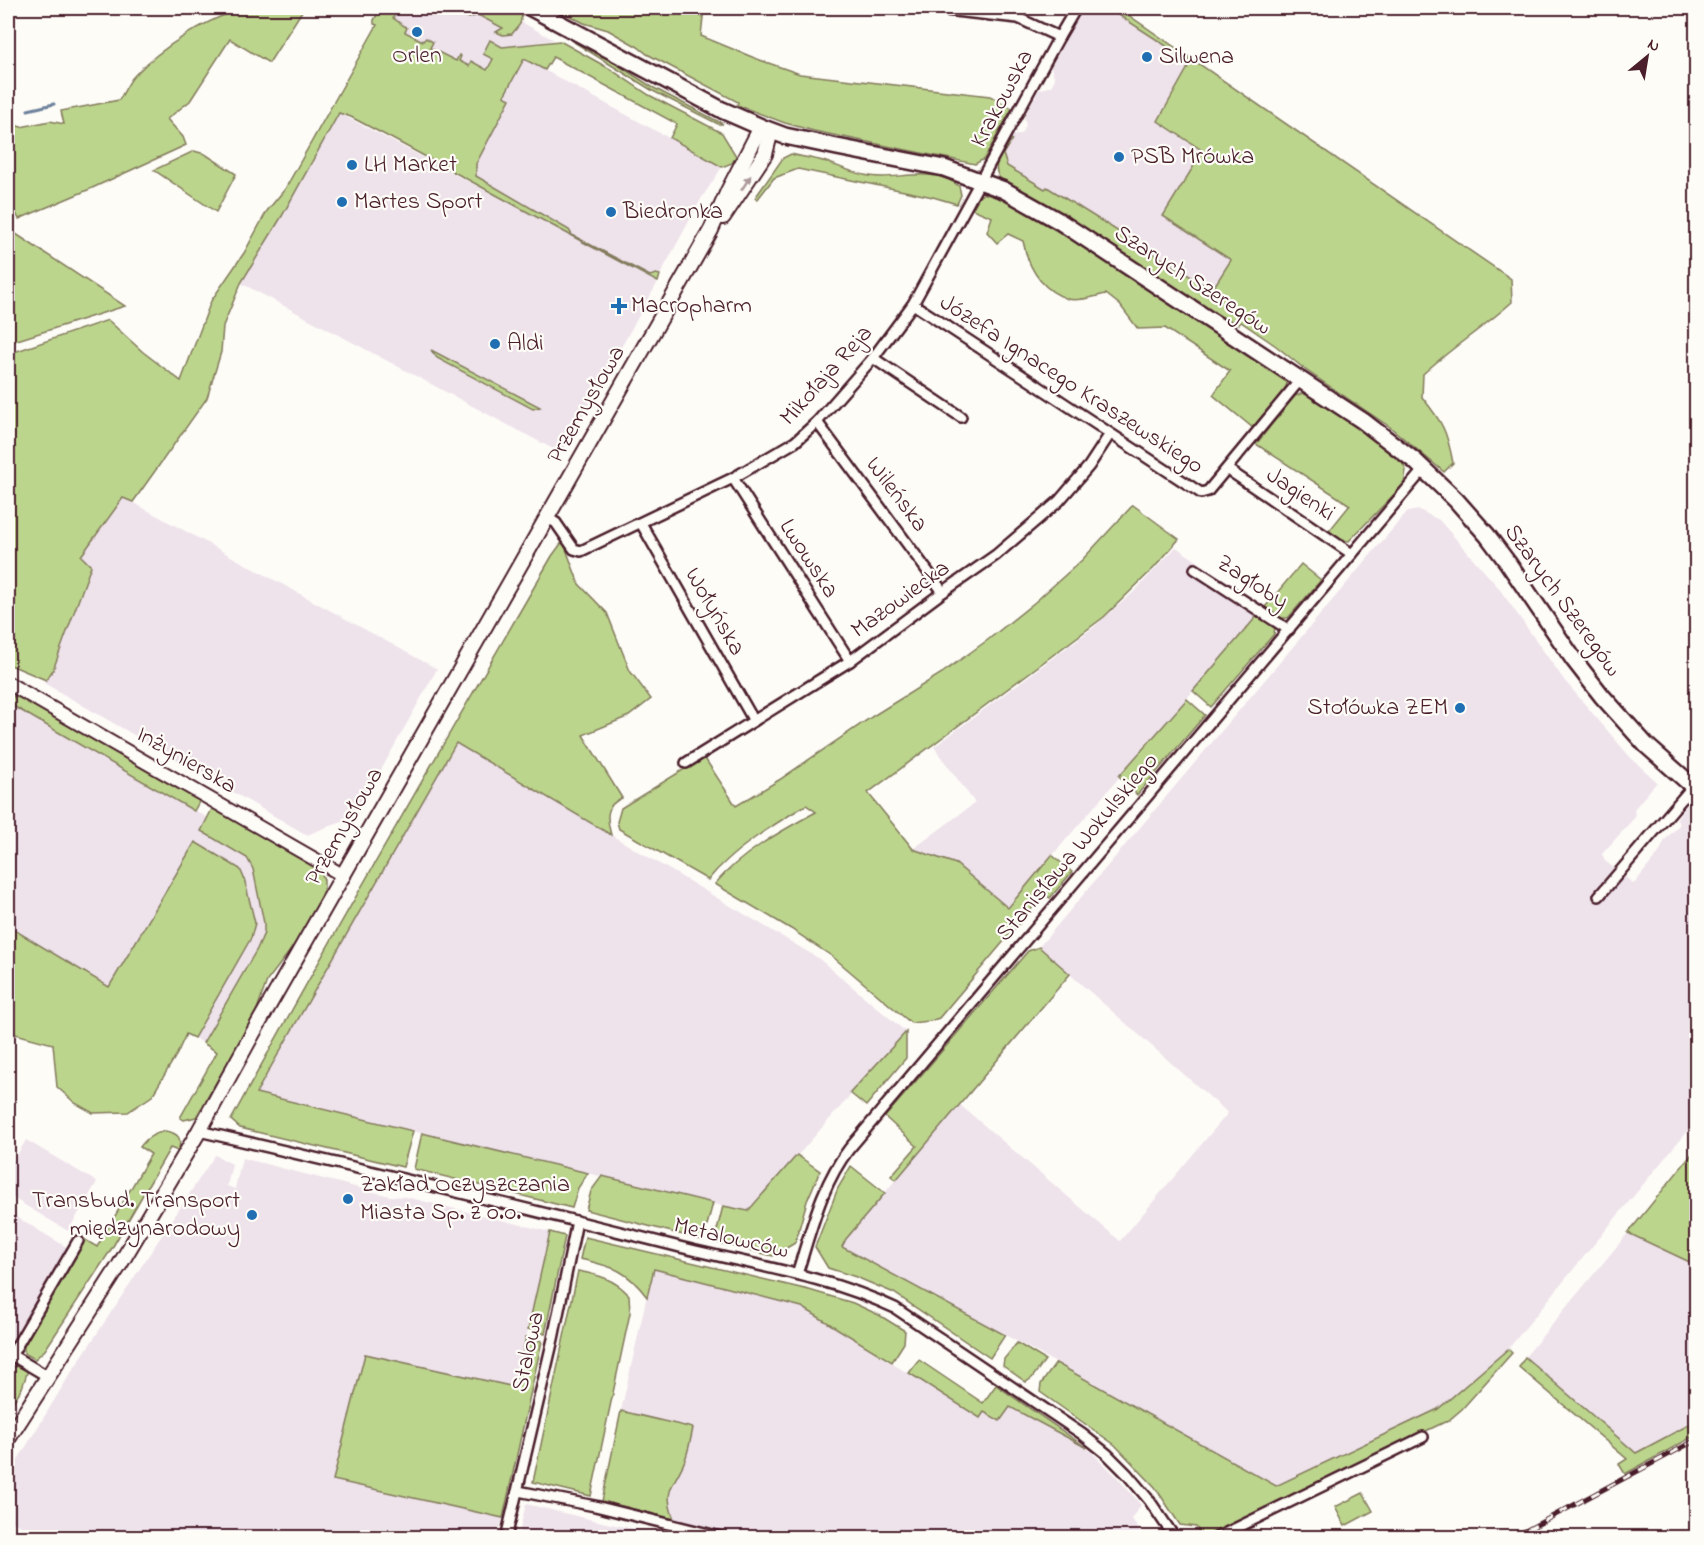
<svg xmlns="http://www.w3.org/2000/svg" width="1704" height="1545" font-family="'Indie Flower',sans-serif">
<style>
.built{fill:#eee2eb}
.green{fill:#bcd58c;stroke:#837a5c;stroke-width:1.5}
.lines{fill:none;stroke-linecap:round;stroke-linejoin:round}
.stream{stroke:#6d819b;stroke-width:3}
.minor-casing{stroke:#4a1f2b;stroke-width:14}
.tertiary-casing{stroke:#4a1f2b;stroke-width:16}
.secondary-casing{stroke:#4a1f2b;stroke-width:18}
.primary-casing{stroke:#4a1f2b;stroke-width:20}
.minor{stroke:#fdfcf7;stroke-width:9}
.tertiary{stroke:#fdfcf7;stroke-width:12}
.secondary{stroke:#fdfcf7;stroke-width:14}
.primary{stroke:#fdfcf7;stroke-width:15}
.rail-casing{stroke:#4a1f2b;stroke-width:5}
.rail{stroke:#fdfcf7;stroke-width:3;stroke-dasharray:9;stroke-linecap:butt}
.oneway{fill:#ac999b}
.poi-dot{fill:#1f6fb2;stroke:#fdfcf7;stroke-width:2}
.labels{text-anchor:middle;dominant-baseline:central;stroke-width:4.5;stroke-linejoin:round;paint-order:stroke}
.poi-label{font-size:24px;fill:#4a1f2b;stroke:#fdfcf7;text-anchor:start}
.street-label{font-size:24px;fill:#4a1f2b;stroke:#fdfcf7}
</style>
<rect width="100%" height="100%" fill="#fdfcf7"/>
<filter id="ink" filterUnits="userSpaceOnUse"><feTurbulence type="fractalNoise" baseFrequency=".0167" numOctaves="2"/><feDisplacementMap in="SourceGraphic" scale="12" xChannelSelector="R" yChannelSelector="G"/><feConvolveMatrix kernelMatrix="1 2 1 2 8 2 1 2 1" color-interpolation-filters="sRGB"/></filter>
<g filter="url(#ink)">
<!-- built -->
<g class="built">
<path d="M386,8H496L554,40L530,43L492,82L377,25Z"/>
<path d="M1083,8H1108L1192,62L1158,122L1271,195L1209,295L1045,189L1007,166L1003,154L1013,136L1021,134L1026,125L1024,116L1039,90L1051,86L1055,79L1051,67Z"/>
<path d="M524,59L722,167L701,199L660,275L656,274L650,276L571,235L569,230L478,180L476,176V164L510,99L504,96Z"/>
<path d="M339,113L658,282L561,453L241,283L282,216Z"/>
<path d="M123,497L437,669L356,815L307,835L44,683L80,557Z"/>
<path d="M1419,510L1439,520L1498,587L1564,680L1630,757L1657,782L1634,809L1635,817L1602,854L1605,861L1634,884L1659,853L1665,840L1680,824L1676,819L1687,805L1696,810V1120L1508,1349L1438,1409L1276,1486L1029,1348L842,1247L846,1239L959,1104L1120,1241L1228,1113L1039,947L1407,512Z"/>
<path d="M1176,547L1265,607L998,919L913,849L975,803L934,747L1094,627L1136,590Z"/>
<path d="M8,703L208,818L300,908L218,1052L8,926Z"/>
<path d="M456,743L818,958L906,1032L748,1212L256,1093Z"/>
<path d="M26,1140L97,1182L68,1231L8,1195V1171Z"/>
<path d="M215,1155L232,1164L227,1186L235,1189L242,1158L390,1196L406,1197L550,1232L515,1387L365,1354L489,1516L503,1518L497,1537L47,1538L8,1520V1489L10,1473L69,1376Z"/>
<path d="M8,1212L68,1248L9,1346L8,1345Z"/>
<path d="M1628,1233L1696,1265V1421L1637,1453L1525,1357Z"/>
<path d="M653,1269L802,1307L979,1418L984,1412L1009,1407L1087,1448L1116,1476L1141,1505L1132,1519L1144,1537H741L727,1531L674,1519L669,1506V1493L675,1476L686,1458L692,1428L621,1411Z"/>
<path d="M526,1504L597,1521L670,1537H518Z"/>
</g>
<!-- green -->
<g class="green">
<path d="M246,8H304L269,63L230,39L190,101L167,119L183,137L186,145L90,189L19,219L8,198V123L21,127L50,121L64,124L61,111L119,100C124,93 128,82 134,76C160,48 209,17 246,8Z"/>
<path d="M381,8H398L393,18L407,28L405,32L423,41L426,38L433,42L430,48L456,61L459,55L461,56L459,61L469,66L471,61L487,70L493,59L483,54L490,40L502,47L560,41L610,69L649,95L722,133L736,156L732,163L722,167L670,138L677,124L553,57L545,70L524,59L504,96L510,99L476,164V176L569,230L572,235L650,276L656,274L660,275L658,282C555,228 454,171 351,117L339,113L282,216L241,283L223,326L221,352L207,398L133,502L123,498L81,556L91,566L53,670L46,680L8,664V354L108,320L143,352L181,381L211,301L244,253L267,211L285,189L377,25L374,24V20Z"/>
<path d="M455,8H507L522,15L520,24L512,34L503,35L496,32L503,28L478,15L469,18Z"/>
<path d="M554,8H704L701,36L757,59L800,74L990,96L1012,108L984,159L975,164L814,131L785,123L737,105L738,102L647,54L638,47L608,30L584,23Z"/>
<path d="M1108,8H1118L1511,279L1512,302C1483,328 1451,348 1423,374L1422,397C1443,423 1447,431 1453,463L1444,472L1390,427L1307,371L1276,346L1241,322L1239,324L1213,313C1154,276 1096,236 1036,199C1026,193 1003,185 998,175C992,164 1005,146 1012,139L1003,154L1007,166L1045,189L1047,187L1212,290L1231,260L1163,216L1203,151L1158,121L1191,62Z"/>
<path d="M574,42L607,58L652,87L723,124H718L653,91Z"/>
<path d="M194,151L205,154L236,174L216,212L154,170Z"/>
<path d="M791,154C801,157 813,158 823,161C842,167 860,177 882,177C908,177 935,168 959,186L961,195L957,204L933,197L798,169L774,178L757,200L755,198L783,158Z"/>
<path d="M984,193L1004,200L1069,238L1282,376L1287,383L1286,387L1253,428L1213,395L1230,371L1165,328L1138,329L1120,305L1106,294C1095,296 1079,302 1068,299C1041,290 1028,267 1023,241L1008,234L997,243L987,232L992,217L970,208L974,201Z"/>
<path d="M16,234L125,306L8,343V237Z"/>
<path d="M431,350L540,407L533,409L437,358Z"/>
<path d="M1303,393L1311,396L1399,457L1406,470L1404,484L1349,541L1342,540L1329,531L1350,505L1256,444L1295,396Z"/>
<path d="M1133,505L1179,539L1154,568L1104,617L868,793L913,849L956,864L1008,908L1052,855L1072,872L1050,898L1044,894L939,1018L930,1021L911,1023L833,957L791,929L715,884C741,853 781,831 816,812L806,805C773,825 732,850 708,880L619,829L617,822L621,808L704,757L736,806L779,780L873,716L942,673L989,639L1035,602L1082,560Z"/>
<path d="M563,541L579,584L607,613L630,671L651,699L629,716L583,735L622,798C604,805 607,820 611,835L456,743L256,1093L413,1131L403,1167L240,1128L231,1120C335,930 444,743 552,556Z"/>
<path d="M1301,564L1321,580L1288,618H1280L1265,607Z"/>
<path d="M1257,616L1275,627L1274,634L1211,707L1193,691Z"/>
<path d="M8,696L23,698L200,800L194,811L8,703Z"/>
<path d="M1187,699L1205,715L1137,795L1119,776Z"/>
<path d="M213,807L313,863L321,872L324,880V889L320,901L296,943L267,981L256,1012L202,1107L196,1117L184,1120L180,1118L217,1052L203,1043L257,949L264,933V923L253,869L247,858L201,831Z"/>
<path d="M195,842L240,869L244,878L255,923L251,938L194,1038L186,1034L177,1054L152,1096L128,1112L93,1113L75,1103L57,1087L53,1044L8,1032V926L109,987Z"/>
<path d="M1039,947L1070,974L896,1180L891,1176L917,1146L885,1117L1028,951Z"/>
<path d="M906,1032V1058L866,1106L850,1093Z"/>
<path d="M165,1131C178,1133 183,1138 178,1151L170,1148L112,1248L45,1350L35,1359L24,1353V1342L84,1239L97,1247L151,1154L140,1147C147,1137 154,1134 165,1131Z"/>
<path d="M422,1133L588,1173L578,1188L572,1208L414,1169Z"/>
<path d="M1696,1149V1265L1628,1233Z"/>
<path d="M797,1155L820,1171L807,1201L795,1243L773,1256L714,1242L723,1206L748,1211Z"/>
<path d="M851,1166L885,1193L846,1239L842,1247L1005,1335L990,1358L894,1293L856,1277L828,1268L815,1247L838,1188Z"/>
<path d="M602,1176L713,1203L703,1240L586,1210L591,1191Z"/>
<path d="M550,1232L565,1236L545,1334L528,1329Z"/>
<path d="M585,1237L809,1290L853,1303L879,1315L905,1331L904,1343L892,1362L802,1307L654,1269L647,1297C626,1269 613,1267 580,1259Z"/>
<path d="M578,1271C599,1275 614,1279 629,1295L630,1313L591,1496L533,1482Z"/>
<path d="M526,1337L542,1341L503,1518L333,1480L365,1354L515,1387Z"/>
<path d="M1017,1343L1045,1360L1032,1378L1026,1382L1003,1366L1004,1359Z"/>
<path d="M1508,1349L1512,1353L1462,1409L1449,1420L1203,1537L1196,1527L1180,1525L1155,1487L1115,1445L1040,1392L1041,1384L1056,1363L1276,1486L1438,1409Z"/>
<path d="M1525,1357L1636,1453L1696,1421V1435L1625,1474L1619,1464L1627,1459L1519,1367Z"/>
<path d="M919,1360L983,1403L996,1385L1087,1448L1010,1407L1000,1421L984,1412L980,1418L909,1373Z"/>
<path d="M15,1366L28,1370L22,1388L8,1410V1370Z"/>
<path d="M621,1411L693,1428C691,1438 689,1448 686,1457C677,1484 661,1487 674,1519L602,1501Z"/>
<path d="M1363,1493L1373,1511L1345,1526L1335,1507Z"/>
</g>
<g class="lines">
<!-- stream -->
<path class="stream" d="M28,110L54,104"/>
<!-- minor casing -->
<g class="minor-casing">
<g id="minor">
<path d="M927,8L1018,18L1059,37L1076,8"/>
<path d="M913,304L1201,493L1208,491L1300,380"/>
<path d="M873,358L961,417"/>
<path d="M817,422L943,592"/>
<path d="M1227,469L1352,554"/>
<path d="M733,478L850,661"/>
<path d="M548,518L556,523L574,549L581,551L733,478L795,442L817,422L873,358L913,304L1059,37"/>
<path d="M641,523L754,721"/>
<path d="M1195,569L1289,630"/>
<path d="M686,763L850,661L943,592L996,555L1059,501L1089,466L1110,434"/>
<path d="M1599,896L1693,786"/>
<path d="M199,1131C356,1167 512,1205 668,1244C744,1264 823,1274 895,1308L1082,1434L1107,1454L1127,1474L1149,1500L1175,1538"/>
<path d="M797,1274C811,1231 821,1185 849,1149L1424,469"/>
<path d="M8,1353L47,1376"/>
<path d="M8,1361L78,1241"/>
<path d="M518,1491L595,1506L725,1538"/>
<path d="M506,1538L553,1339L577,1221"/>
<path d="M1216,1538L1423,1437"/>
</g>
</g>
<!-- tertiary casing -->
<g class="tertiary-casing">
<path id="tertiary" d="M8,683L344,876"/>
</g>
<!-- secondary casing -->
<g class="secondary-casing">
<g id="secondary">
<path d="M723,217L765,154L771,131"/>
<path d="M8,1439L119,1266L199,1131L253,1033L711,230L728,191L761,127"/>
</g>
</g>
<!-- primary casing -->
<g class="primary-casing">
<path id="primary" d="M531,8L722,110L761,127L785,136L837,147L944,168L1004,190L1059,221L1363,421L1415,461L1456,500L1487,535L1508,563L1574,660L1602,696L1646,745L1696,789"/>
</g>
<!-- minor -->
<use href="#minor" class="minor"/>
<!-- tertiary -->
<use href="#tertiary" class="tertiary"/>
<!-- secondary -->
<use href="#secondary" class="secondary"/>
<!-- primary -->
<use href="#primary" class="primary"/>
<!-- rail casing -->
<g class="rail-casing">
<path id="rail" d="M1512,1538L1696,1440"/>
</g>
<!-- rail -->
<use href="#rail" class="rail"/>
</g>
<!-- one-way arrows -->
<defs><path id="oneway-solid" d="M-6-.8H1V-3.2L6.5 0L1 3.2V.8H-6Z" transform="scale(1.5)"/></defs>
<use class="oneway" href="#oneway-solid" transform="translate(746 183) rotate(-57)"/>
</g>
<!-- markers -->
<g class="poi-dot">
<circle cx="417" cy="32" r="6"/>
<circle cx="1147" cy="57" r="6"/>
<circle cx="1119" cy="157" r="6"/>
<circle cx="352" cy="165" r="6"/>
<circle cx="342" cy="202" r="6"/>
<circle cx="611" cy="212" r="6"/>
<path d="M616 297h6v6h6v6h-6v6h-6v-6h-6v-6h6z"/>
<circle cx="495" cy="344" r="6"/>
<circle cx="1460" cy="708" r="6"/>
<circle cx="348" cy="1199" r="6"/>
<circle cx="252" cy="1215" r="6"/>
</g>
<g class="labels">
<!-- poi labels -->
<g class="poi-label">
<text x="417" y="56" text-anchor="middle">Orlen</text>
<text x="1159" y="57">Silwena</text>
<text x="1131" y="157">PSB Mrówka</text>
<text x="364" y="165">LH Market</text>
<text x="354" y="202">Martes Sport</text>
<text x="623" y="212">Biedronka</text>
<text x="631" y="306">Macropharm</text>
<text x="507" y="344">Aldi</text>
<text x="1448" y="708" text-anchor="end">Stołówka ZEM</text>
<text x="360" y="1185">Zakład Oczyszczania<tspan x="360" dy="28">Miasta Sp. z o.o.</tspan></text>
<text x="240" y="1201" text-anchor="end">Transbud. Transport<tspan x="240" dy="28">międzynarodowy</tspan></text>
</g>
<!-- street labels -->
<g class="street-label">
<text transform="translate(1003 99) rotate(-62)">Krakowska</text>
<text transform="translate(1192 281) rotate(33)">Szarych Szeregów</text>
<text transform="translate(827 376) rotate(-48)">Mikołaja Reja</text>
<text transform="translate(1071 385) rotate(33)">Józefa Ignacego Kraszewskiego</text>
<text transform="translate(587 405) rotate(-60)">Przemysłowa</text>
<text transform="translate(896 495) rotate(53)">Wileńska</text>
<text transform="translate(1300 495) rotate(34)">Jagienki</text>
<text transform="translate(808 559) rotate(57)">Lwowska</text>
<text transform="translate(1252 583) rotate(33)">Zagłoby</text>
<text transform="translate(901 600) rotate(-36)">Mazowiecka</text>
<text transform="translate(1562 601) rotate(54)">Szarych Szeregów</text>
<text transform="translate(714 612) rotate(60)">Wołyńska</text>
<text transform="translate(186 761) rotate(30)">Inżynierska</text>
<text transform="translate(345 827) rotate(-60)">Przemysłowa</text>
<text transform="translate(1078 848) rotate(-50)">Stanisława Wokulskiego</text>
<text transform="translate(731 1239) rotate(13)">Metalowców</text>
<text transform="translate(529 1352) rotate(-78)">Stalowa</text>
</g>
</g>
<!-- margin -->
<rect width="1704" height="1545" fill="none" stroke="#fdfcf7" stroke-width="30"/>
<rect x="15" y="15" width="1674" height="1515" fill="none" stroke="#4a1f2b" stroke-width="2" filter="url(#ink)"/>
<!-- north arrow -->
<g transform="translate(1647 57) rotate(30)" stroke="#fdfcf7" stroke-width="4.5" paint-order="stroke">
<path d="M0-4.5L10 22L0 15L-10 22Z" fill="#4a1f2b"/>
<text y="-9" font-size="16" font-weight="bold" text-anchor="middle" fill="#4a1f2b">N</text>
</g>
</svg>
